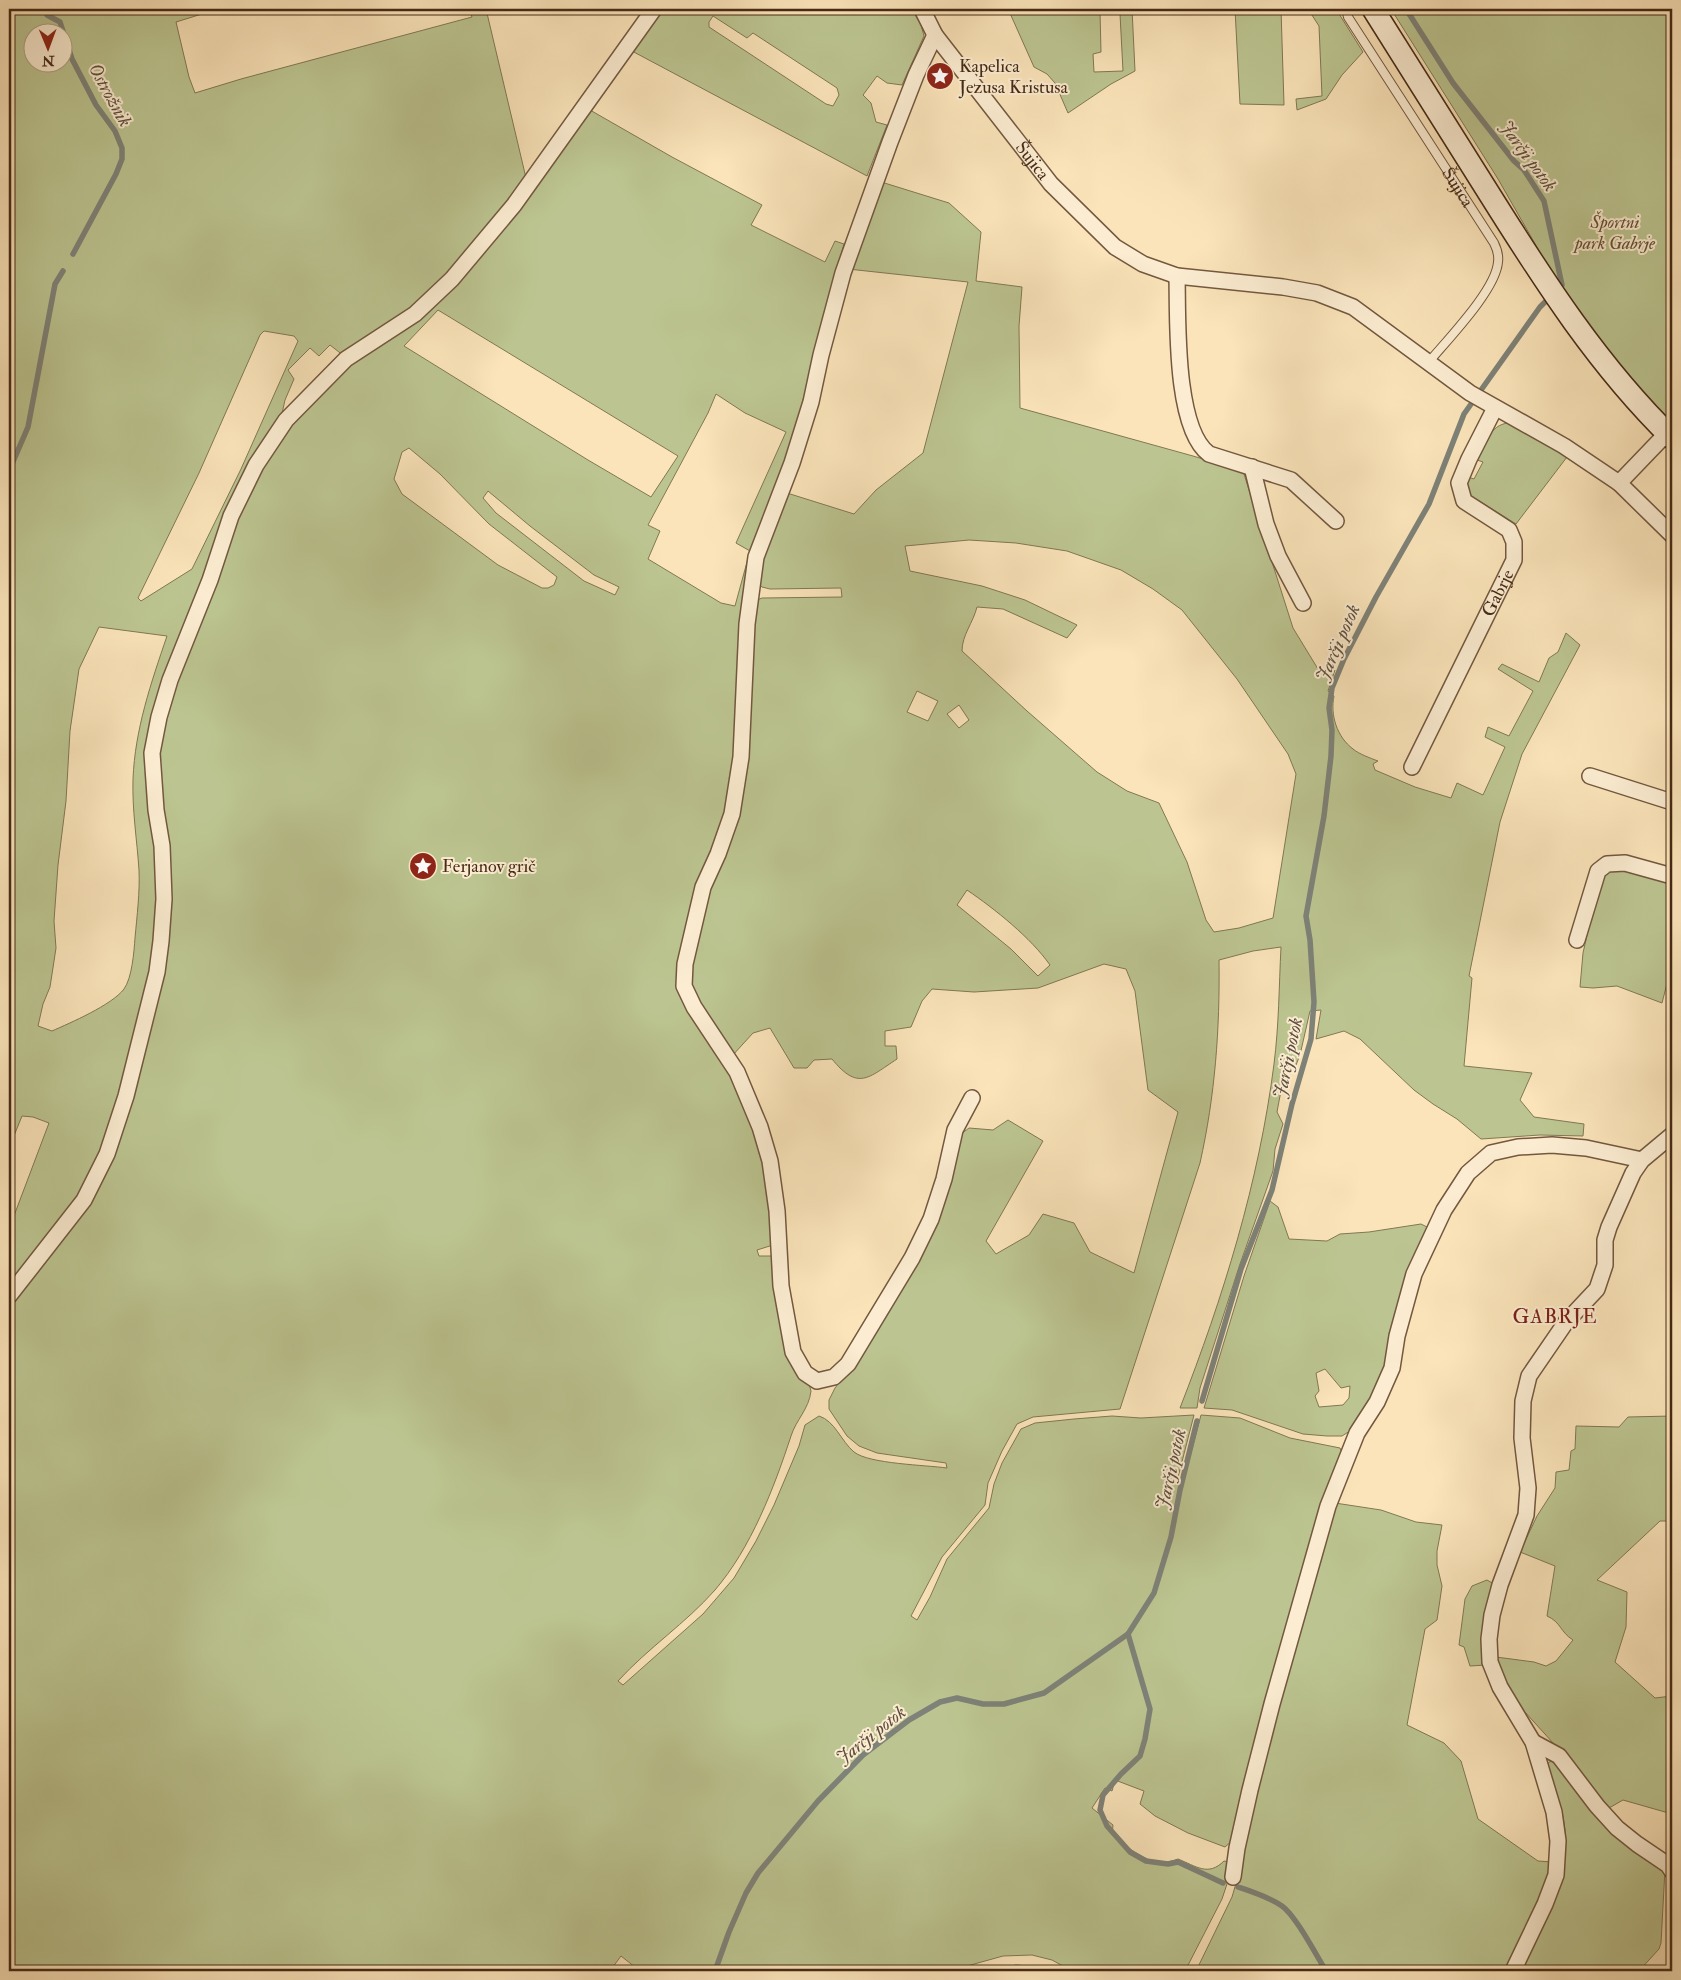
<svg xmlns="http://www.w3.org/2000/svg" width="1681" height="1980" font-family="'IM FELL Double Pica',serif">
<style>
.green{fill:#bcc591;stroke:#817854;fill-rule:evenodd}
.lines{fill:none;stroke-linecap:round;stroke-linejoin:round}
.stream{stroke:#7e8278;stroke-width:5.5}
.lane-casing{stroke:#73583f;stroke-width:10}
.street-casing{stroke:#73583f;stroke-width:18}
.secondary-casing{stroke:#462a16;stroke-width:24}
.lane{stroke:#fcedd2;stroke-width:8}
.street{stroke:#fcedd2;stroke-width:15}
.secondary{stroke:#fcedd2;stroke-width:21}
.labels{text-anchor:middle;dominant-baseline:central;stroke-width:4;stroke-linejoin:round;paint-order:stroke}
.poi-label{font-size:18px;fill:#462a16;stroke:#fcedd2;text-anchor:start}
.street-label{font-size:18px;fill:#462a16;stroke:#fcedd2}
.park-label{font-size:18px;font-style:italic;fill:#645135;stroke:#fcedd2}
.water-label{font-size:19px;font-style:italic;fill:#5d4e3f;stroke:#fcedd2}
.quarter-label{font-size:20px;letter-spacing:1px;fill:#7a1f14;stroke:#fcedd2}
</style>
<rect width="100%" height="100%" fill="#fbe4ba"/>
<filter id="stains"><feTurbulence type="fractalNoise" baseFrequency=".004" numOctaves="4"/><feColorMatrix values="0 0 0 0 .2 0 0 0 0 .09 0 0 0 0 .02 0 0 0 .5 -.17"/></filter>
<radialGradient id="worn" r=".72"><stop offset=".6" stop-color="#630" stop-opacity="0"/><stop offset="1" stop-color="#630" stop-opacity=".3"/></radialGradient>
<!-- green -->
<g class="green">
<path d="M9,9H218L176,22L189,77L195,93L241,79L472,17L469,9H486L526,178C488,232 445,285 392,325C377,336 360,346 344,356L330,345L319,356L310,348L288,370L294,379L285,400L281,418L250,467L156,711L159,899L153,960L146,997L107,1137L92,1172L68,1213L9,1289V1229L49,1123L33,1117L22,1116L9,1148ZM32,32H62V62H32ZM264,331L294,336L298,341L241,469L192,569L141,601L138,598L199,473L260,335ZM99,627L167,636C151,683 135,729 133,779C132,810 137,840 139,870C140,892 137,916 135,938C134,952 132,978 124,989C112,1005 70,1023 52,1031L38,1026L43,1004L50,987L56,948L54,921L58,865L66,801L70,731L79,669Z"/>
<path d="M658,9H912L921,25L924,36L902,85L887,83L877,76L863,95L871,103L876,122L887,125L867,176L630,50ZM713,16L747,38L753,33L837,88L839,95L833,106L826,104L709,27V22Z"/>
<path d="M1015,9H1132L1135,71L1111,84L1068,113L1055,83L1047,74L1034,67L1009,11ZM1100,12L1120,14L1123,71L1094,72L1093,54L1101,52Z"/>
<path d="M1235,9H1281L1284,105L1240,104Z"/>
<path d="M1308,9H1336L1363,52L1342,75L1326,99L1297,110L1296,99L1322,96L1319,26Z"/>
<path d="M1391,9H1672V424L1650,401L1599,340L1558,284L1498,179Z"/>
<path d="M590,110L672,157L762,205L751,225L825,262L835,241L844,244L817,343L801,416L754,551L736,752L727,813L679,972L733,1070L768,1171L773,1245L757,1250L759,1256H773L811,1391C809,1409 796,1420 791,1436C774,1488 751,1548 715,1590C686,1623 648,1648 618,1681L623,1685L703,1614L734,1578L756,1541L774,1505L799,1446L805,1425L819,1416C835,1421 841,1441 854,1452C869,1464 926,1465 947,1468L946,1463L877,1453L859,1446L847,1436L829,1409V1400L835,1388L867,1347L916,1263L957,1137L969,1128L993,1130L1008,1120L1043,1141L986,1241L996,1254L1029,1235L1043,1214L1074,1223L1090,1252L1134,1273L1178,1112L1148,1090L1135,991L1126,969L1104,964L1038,988L974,992L932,989L922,1001L911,1027L885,1031V1046H896L897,1059C868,1078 858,1091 832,1059L814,1060L807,1068H794L770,1028L753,1033L732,1056L696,1000L689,982L707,890L727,846L751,619L757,600L762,598L842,597L841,588L770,589L762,587L757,583V574L787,493L854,514L876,490L923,453L968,282L848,269L878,181L949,203L981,232L976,281L1022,287L1019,326L1020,408L1193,456L1243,471L1293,628L1318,669L1335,670L1328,691L1334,696C1330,715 1337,737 1353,749C1359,754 1370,758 1378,761L1373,764L1375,770L1415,787L1451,798L1457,783L1483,795L1505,747L1485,737L1488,727L1509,736L1533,691L1498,669L1502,664L1539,682L1549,658L1558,652L1566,633L1580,645L1522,754L1500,822L1469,976L1472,978L1464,1066L1532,1073L1520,1100L1534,1117L1584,1124L1583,1136L1540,1135L1481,1139L1457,1119L1433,1104L1414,1090L1360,1039L1344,1031L1316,1039L1321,1010L1310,1011L1300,1055L1294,1070L1285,1069L1277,1112L1283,1124L1275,1149L1273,1171L1240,1264L1200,1388L1197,1408H1180C1223,1298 1259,1182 1274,1064C1279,1025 1279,986 1281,947L1253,951L1219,960C1220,1029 1215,1096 1200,1163L1120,1409L1033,1417L1017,1424L1002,1451L988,1483L985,1505L942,1557L911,1616L917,1620L930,1597L947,1559L989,1508L994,1484L1002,1463L1021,1429L1035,1423L1074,1419L1112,1416L1141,1418L1194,1415L1176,1485L1182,1487L1201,1415L1240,1418L1290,1438L1340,1448L1343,1455L1233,1840L1225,1847L1188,1833L1155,1816L1140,1804L1144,1791L1115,1780L1112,1791L1105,1788L1092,1808L1113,1825L1112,1835C1132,1850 1151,1870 1178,1859C1196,1866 1208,1877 1224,1861L1230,1862L1231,1872L1222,1899L1185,1971H1072L1052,1960L1032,1955L1003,1956L967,1966L957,1971H640L621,1956L610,1971H9V1305L39,1269L100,1180L168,946L156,749L172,686L259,466L326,381L432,307L482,256ZM438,310L678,456L651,497L588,460L404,346ZM716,394L745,413L786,432L736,543L750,551L735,606L721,603L648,559L660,531L648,525L708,413ZM409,448L440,474L489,524L557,577L554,585L548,588H542L498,565L402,494L394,479L402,452ZM488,491L530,526L594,575L619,587L615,595L584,581L496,513L483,498ZM969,540L1016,543L1067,551L1121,570L1153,589L1182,610L1237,679L1288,754L1296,774L1273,918L1239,928L1214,932L1206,920L1187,862L1159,803L1127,791L1097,772L1027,711L962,651C962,635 973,623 977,607L1003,609L1067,638L1077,625L1025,600L982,586L910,571L905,546ZM917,691L938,701L928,721L907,712ZM959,705L969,720L959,728L947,714ZM967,890C995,909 1031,938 1050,965L1038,976L1011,949L957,905Z"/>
<path d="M1508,423L1567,457L1516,524L1470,495L1467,489L1468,477L1474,479L1483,462L1477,460C1485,444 1490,425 1508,423Z"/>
<path d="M1618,867L1672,882V964L1662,1003L1617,986L1593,988L1580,987L1583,953L1596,895L1606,871Z"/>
<path d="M1270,1201L1278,1207L1289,1239L1327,1241L1340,1234L1369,1232L1421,1224L1427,1227L1384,1377L1353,1429L1342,1436H1327L1303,1434L1232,1410L1204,1408L1244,1276ZM1325,1369L1341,1388L1350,1386L1349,1398L1343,1405L1319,1407L1315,1396L1319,1391L1316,1373Z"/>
<path d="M1672,1416V1521H1660L1597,1580L1627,1592L1626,1627L1615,1662L1655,1698L1672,1696V1814L1623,1800L1609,1808L1565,1753L1554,1744L1524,1711L1502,1676L1496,1657L1534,1662L1546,1666L1556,1661L1573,1640C1560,1632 1561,1622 1547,1616L1555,1566L1520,1552L1537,1516L1555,1488L1556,1472L1569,1470L1571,1451L1575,1449L1576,1426L1619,1427L1628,1417Z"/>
<path d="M1335,1503L1381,1510L1416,1522L1442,1525L1437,1551V1565L1442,1586L1437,1620L1425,1629L1407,1725L1444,1743L1461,1761L1478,1819L1538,1861L1552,1862C1542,1900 1522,1936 1505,1971H1196L1232,1897L1237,1880L1249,1811Z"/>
<path d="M1487,1580L1494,1584L1486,1665L1470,1666L1464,1647L1459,1645L1465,1599L1472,1586Z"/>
<path d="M1552,1760L1665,1869L1661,1943L1659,1949L1639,1971H1522C1543,1925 1573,1876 1564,1823C1561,1803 1553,1783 1547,1764Z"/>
<path d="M1016,1965L1041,1967L1050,1971H983Z"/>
</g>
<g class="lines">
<!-- stream -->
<g class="stream">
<path d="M45,9L47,15L60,22L72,59L96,105L115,131L122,148V159L116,174L73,254"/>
<path d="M9,471L28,427L55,284L63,271"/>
<path d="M1202,1401L1241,1269L1272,1190L1292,1104L1311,1039L1314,1002L1310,940L1306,916L1324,816L1331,756L1332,730L1329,708L1332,688L1344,659L1376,597L1429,504L1464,414L1540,307L1562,285L1544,201L1524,170L1514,161L1453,83L1406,9"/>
<path d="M1128,1634L1150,1709L1145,1739L1140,1756L1121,1774L1103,1795L1100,1810L1107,1826L1130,1852L1146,1861L1168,1864L1178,1862L1223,1883"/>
<path d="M1238,1887C1253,1892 1269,1897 1282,1906C1296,1916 1316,1955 1326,1971"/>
<path d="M715,1971L729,1932L746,1893L758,1873L818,1801L863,1755L909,1720L940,1702L957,1698L983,1704H1004L1044,1693L1128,1634L1154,1593L1171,1537L1180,1490L1197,1421"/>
</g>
<!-- lane casing -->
<g class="lane-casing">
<g id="lane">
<path id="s1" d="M1346,9L1348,17L1494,243C1497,249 1499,255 1498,262C1496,290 1447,340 1428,363"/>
</g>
</g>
<!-- street casing -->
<g class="street-casing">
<g id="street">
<path id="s2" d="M922,9L935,35L1051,184L1115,247L1143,264L1177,276L1283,287L1317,293L1353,307L1470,393L1564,446L1619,483L1672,535"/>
<path d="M935,35L916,75L890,142L843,273L821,355L811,402L792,463L756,557L747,624L741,757L732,814L718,854L703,887L685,964L684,986L694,1007L737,1072L760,1127L770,1161L777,1211L781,1286L793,1352L805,1373L817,1381L834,1377L848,1364L912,1258L931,1219L944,1179L955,1130L972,1098"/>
<path d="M1177,276C1178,317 1174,428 1209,454L1291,480L1336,521"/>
<path d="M1252,467L1266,524L1278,556L1303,603"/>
<path d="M1619,483L1667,433"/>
<path id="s3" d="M1412,767L1514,560V542L1509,530L1464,501L1459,483L1469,459L1495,408"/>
<path d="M1590,776L1672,802"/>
<path d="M1577,940L1598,871L1607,864L1625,863L1672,876"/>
<path d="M9,1296L84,1200L107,1154L126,1096L157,972L161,941L164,899L162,846L156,810L152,753L159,717L170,680L210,580L231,516L256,465L286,420L346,359L415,314L452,279L514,205L654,9"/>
<path d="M1533,1742L1559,1756L1597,1806L1617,1828L1637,1844L1668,1865L1672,1871"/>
<path d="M1233,1877L1237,1848L1250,1790L1272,1704L1328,1506L1357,1433L1377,1402L1392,1368L1397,1336L1414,1274L1444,1210L1468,1173L1491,1153L1518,1147L1552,1145L1586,1148L1642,1160"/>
<path d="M1513,1971L1545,1904L1556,1875L1558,1841L1554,1812L1533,1742L1500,1687L1490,1662L1489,1639L1492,1615L1500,1585L1526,1515L1528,1488L1522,1438L1523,1401L1529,1376L1566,1322L1597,1289L1605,1265V1240L1609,1227L1633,1173L1642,1160L1672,1135"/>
</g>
</g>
<!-- secondary casing -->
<g class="secondary-casing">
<path id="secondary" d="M1373,9C1412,71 1451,133 1490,195C1544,281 1599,367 1672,438"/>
</g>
<!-- lane -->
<use href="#lane" class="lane"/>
<!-- street -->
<use href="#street" class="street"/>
<!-- secondary -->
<use href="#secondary" class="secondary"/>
</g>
<!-- icons -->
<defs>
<g id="sight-disc" transform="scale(1.4375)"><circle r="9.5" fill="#8f2418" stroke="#fcedd2"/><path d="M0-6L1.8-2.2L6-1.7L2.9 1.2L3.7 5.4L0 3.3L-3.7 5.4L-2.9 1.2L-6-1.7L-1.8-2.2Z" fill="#fff"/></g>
</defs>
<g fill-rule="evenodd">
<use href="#sight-disc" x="940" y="76"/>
<use href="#sight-disc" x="423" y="866"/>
</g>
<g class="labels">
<!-- poi labels -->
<g class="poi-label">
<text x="959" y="66">Kapelica<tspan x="959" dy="21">Jezusa Kristusa</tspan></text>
<text x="442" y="866">Ferjanov grič</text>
</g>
<!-- street labels -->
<g class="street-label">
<text stroke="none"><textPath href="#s2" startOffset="188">Šujica</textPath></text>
<text stroke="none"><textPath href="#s1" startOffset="211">Šujica</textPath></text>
<text stroke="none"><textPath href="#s3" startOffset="194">Gabrje</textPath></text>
</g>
<!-- park labels -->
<g class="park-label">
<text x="1615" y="222">Športni<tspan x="1615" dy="21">park Gabrje</tspan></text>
</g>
<!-- water labels -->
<g class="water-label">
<text transform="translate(110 95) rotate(61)">Ostrožnik</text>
<text transform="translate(1528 156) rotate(54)">Jarčji potok</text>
<text transform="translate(1338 643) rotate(-66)">Jarčji potok</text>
<text transform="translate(1288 1058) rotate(-78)">Jarčji potok</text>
<text transform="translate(1171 1469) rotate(-77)">Jarčji potok</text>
<text transform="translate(871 1735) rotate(-38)">Jarčji potok</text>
</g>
<!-- quarter labels -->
<g class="quarter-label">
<text x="1555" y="1316">GABRJE</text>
</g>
</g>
<!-- margin -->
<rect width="1681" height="1980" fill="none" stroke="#fbe4ba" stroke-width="30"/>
<rect x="10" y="10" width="1661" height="1960" fill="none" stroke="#462a16" stroke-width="2.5"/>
<rect x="15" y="15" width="1651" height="1950" fill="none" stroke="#462a16"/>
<!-- north arrow -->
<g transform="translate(48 48) rotate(179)"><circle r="24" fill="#fcedd2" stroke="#b39f87"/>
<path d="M0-4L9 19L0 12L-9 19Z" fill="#8f2418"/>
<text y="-8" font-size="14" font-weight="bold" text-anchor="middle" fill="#462a16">N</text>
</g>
<rect width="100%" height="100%" filter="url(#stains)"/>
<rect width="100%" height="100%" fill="url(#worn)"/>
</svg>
